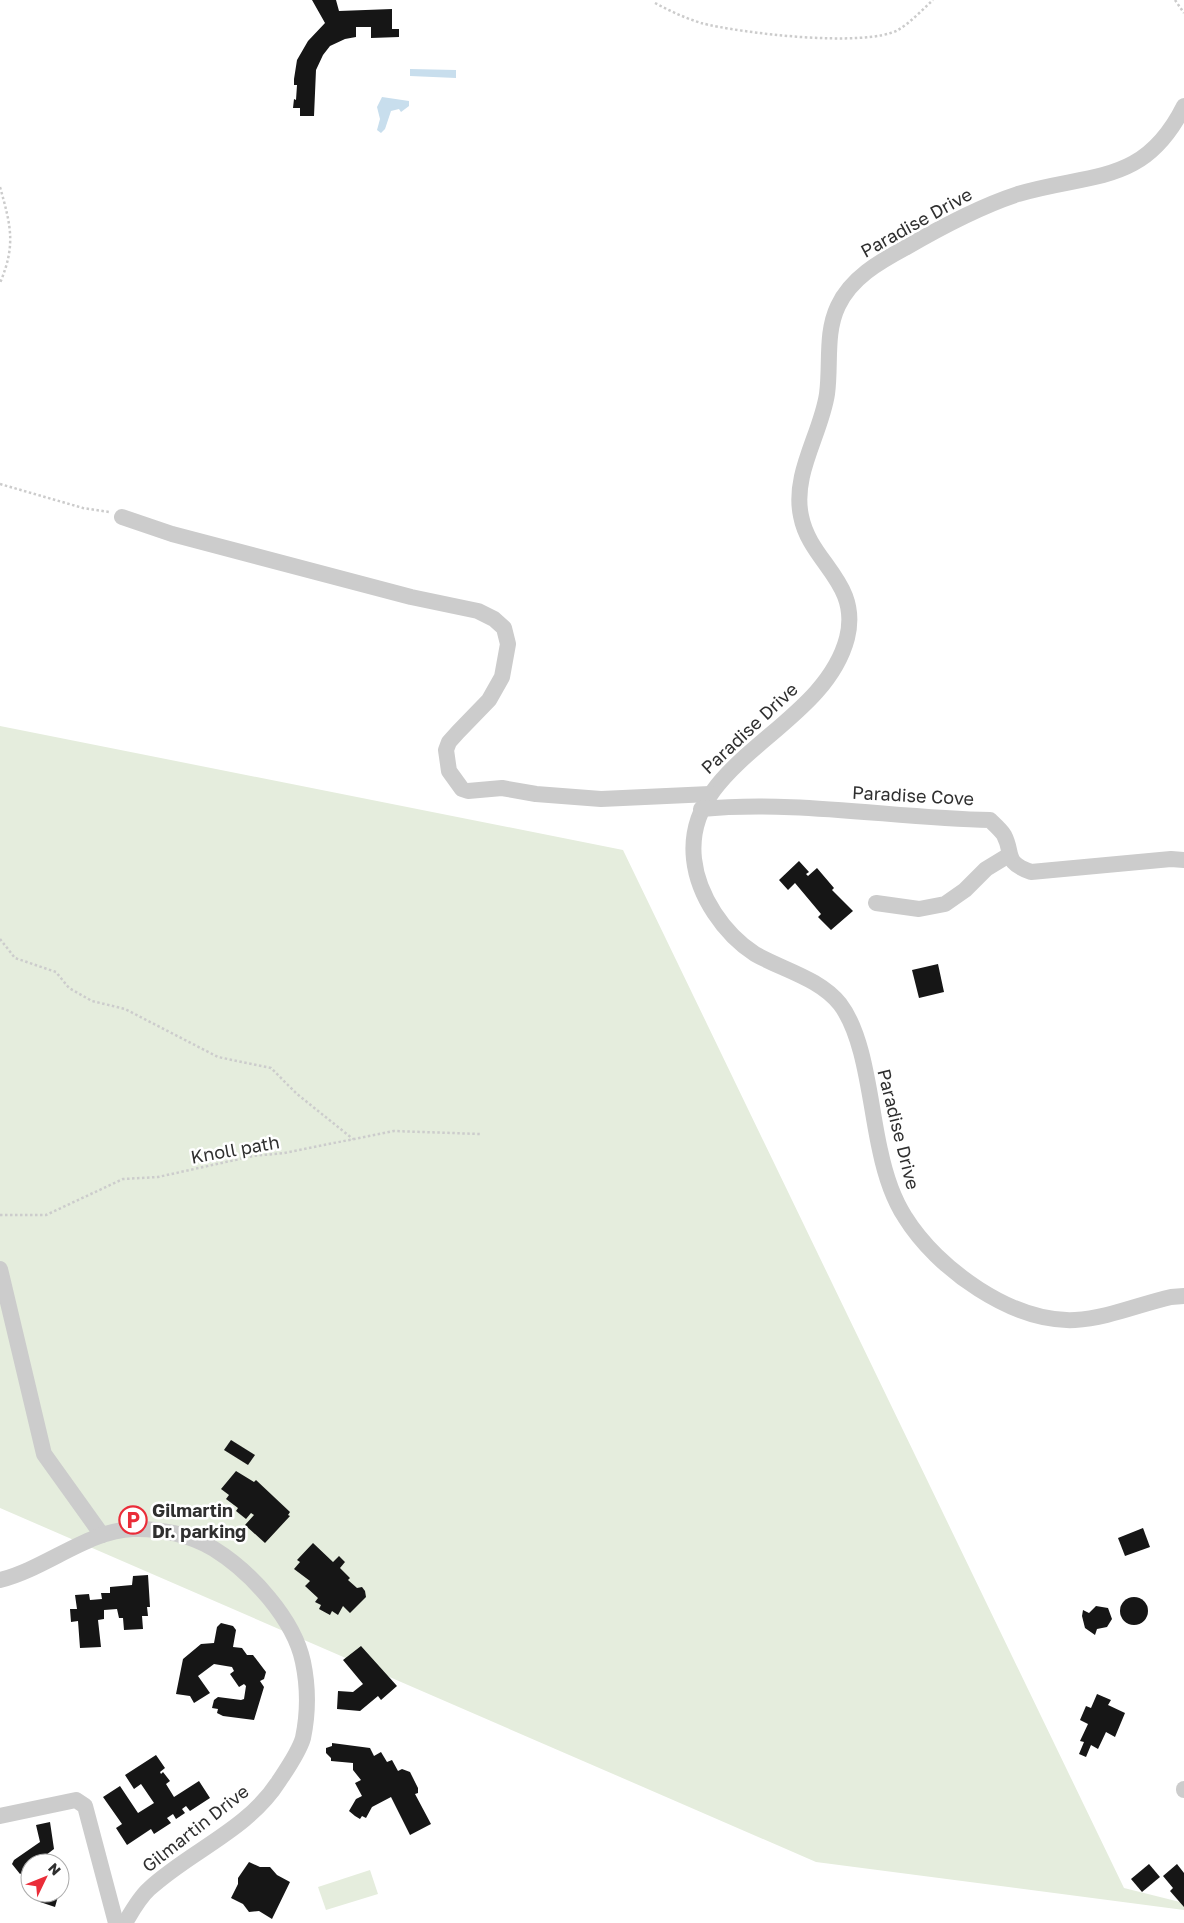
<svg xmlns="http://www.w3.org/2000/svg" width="1184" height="1923" font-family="'Golos Text',sans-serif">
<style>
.green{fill:#e5eddd}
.water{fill:#c8deed}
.building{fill:#161616}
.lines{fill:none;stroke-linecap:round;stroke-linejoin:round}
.path{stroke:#ccc;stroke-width:2.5;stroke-dasharray:2.5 2.5;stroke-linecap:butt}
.minor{stroke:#ccc;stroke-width:16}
.labels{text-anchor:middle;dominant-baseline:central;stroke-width:5;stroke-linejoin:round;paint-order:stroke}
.street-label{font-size:18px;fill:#2f2f2f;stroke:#fff}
.poi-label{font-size:18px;font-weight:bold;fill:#2f2f2f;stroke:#fff;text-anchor:start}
</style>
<rect width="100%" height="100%" fill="#fff"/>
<!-- green -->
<g class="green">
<path d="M0,726L623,850L1124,1888L1184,1903V1910L816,1862L0,1508Z"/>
<path d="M370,1870L378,1894L326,1910L318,1887Z"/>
</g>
<!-- water -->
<g class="water">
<path d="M410,69L456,70V78L410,76Z"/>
<path d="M382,97L409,101V106L401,112L399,109L391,111L385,129L381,133L377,130L380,119L377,107Z"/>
</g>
<!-- building -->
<g class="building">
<path d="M312,0H336L339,11L392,9V29H399V37L371,38V27H356V37L345,39L330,46L323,55L316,70L314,116H300V108H293L294,99L296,100L297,85H294V79L297,60L308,41L325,23Z"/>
<path d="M799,861L809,872L806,874L808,876L817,868L834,888L832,890L853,911L831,930L818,917L821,914L795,883L788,890L779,880Z"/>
<path d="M938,964L944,992L919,998L912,970Z"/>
<path d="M231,1440L255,1455L248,1465L224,1450Z"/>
<path d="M236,1471L254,1482L256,1480L290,1512L288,1515L290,1516L265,1543L245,1525L254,1515L251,1513L246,1519L236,1511L238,1508L226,1499L229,1495L221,1489Z"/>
<path d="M1143,1528L1150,1547L1125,1556L1118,1538Z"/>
<path d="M313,1543L333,1562L339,1556L345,1562L340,1568L350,1578L348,1580L357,1588L362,1587L365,1591L366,1597L350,1613L343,1606L338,1615L332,1611L330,1615L319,1609L321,1605L315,1602L318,1598L305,1586L310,1581L294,1569L300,1562L297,1560Z"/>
<path d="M148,1575L150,1607H147L148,1616H142L143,1629L124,1630L123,1618H119L117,1609L104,1610V1619L98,1620L101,1647L80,1648L78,1621L71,1622L70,1609H77L75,1595L89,1594L90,1600L102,1599L101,1593H110V1587L132,1585L133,1576Z"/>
<circle cx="1134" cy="1611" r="14"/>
<path d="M1096,1606L1108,1608L1112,1619L1107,1627L1097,1629L1095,1635L1085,1628L1082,1616L1083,1610L1089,1613Z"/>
<path d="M221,1623L233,1626L236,1630L233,1647L242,1648L247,1655H253L266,1672L264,1679L260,1681L264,1687L254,1720L223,1716L217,1713L218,1709L212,1708L214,1700L218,1697L241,1700L244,1699L246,1686L244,1684L239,1687L230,1674L234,1671L232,1667L214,1664L198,1676L210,1693L194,1703L190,1696L176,1694L183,1659L201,1644L214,1643L217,1627Z"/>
<path d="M361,1646L397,1686L381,1700L378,1696L360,1711L337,1709L338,1691L353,1692L363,1684L343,1660Z"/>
<path d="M1097,1694L1111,1700L1108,1705L1125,1713L1115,1737L1106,1732L1098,1749L1091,1745L1086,1757L1079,1754L1084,1742L1080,1741L1088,1724L1080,1720L1086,1706L1091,1708Z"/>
<path d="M332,1743L370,1748L374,1756L381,1752L387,1762L392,1760L398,1771L402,1769L410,1772L418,1788V1793L415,1794L431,1824L410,1835L391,1797L372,1807L366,1818L362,1816L360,1819L355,1816L349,1811L356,1799L362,1796L355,1783L361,1780L353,1770V1763L331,1761V1758L326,1753V1748L332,1746Z"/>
<path d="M156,1755L165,1768L160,1772L161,1774L163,1772L170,1781L166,1784L174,1797L199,1781L210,1798L190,1811L186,1806L182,1809L185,1813L176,1819L173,1814L167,1818L171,1823L154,1834L151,1829L127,1845L116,1828L122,1824L103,1797L120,1786L138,1813L154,1803L141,1784L134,1789L125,1775Z"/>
<path d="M50,1822L54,1849L42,1858L46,1863H30V1867L20,1874L12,1864L14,1860L40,1842L36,1825Z"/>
<path d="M249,1862L260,1867H270L277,1875L290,1882L272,1919L259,1911L249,1912L243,1904L231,1898L238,1884V1878Z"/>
<path d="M1149,1864L1160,1877L1142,1892L1131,1879Z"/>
<path d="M1177,1864L1184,1873V1907L1170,1891L1173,1888L1163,1876Z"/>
<path d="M43,1893H59L55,1907L40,1902Z"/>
</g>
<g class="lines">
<!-- path -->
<g class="path">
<path d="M1175,0L1184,13"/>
<path d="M655,3C670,11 685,18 701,23C739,33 865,48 898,30C910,23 922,10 933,0"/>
<path d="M0,187C11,226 16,245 0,283"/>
<path d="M0,484L83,508L109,512"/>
<path d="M0,939L15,958L56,972L69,988L92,1001L125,1009L218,1057L271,1068L297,1094L353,1139"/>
<path d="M0,1215H46L123,1179L158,1177L253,1156L284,1153L394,1131L480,1134"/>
</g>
<!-- minor -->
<g class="minor">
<path d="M1184,106C1144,186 1092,172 1018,194C978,207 941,227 905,248C879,262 851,278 838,306C825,333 831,365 827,394C821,434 792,474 801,516C810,563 861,582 847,638C823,730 683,760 694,859C698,896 724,934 755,954C783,970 819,978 840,1004C866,1038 870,1107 880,1150C885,1174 892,1197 905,1217C937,1269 1013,1323 1075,1320C1108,1318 1140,1304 1171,1297L1184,1296"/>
<path d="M122,517L172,534L411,597L478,611L494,619L504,628L508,644L502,677L489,700L458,732L449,742L446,750L449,771L462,789L468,791L502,788L536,794L601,799L710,794"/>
<path d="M701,809C797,800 894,818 990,820C994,824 1001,830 1004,835C1014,854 1003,862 1031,872L1171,859L1184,860"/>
<path d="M876,903L919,909L945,904L965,890L986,869L1009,855"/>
<path d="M0,1269L44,1454L102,1535"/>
<path d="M0,1580C45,1569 89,1530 133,1529C159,1528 192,1535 214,1549C251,1572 294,1619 303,1662C308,1686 308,1714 303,1738C299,1752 287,1769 279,1781C248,1830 190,1851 149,1889C139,1898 132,1911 125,1923"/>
<path d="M1184,1790V1789"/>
<path d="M0,1816L76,1800L85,1806L116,1923"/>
</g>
</g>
<!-- icons -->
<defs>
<g id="parking-ring" transform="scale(1.4375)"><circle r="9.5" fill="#fff" stroke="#ea2d39" stroke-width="1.5"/><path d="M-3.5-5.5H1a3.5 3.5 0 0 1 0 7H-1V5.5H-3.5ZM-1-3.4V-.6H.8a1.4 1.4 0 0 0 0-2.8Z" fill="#ea2d39"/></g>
</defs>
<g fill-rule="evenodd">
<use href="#parking-ring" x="133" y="1520"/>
</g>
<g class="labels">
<!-- street labels -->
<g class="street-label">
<text transform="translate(916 222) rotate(-29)">Paradise Drive</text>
<text transform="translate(749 728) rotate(-43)">Paradise Drive</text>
<text transform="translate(913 795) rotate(3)">Paradise Cove</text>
<text transform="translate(899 1129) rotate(76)">Paradise Drive</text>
<text transform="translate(235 1149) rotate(-10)">Knoll path</text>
<text transform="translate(195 1828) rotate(-38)">Gilmartin Drive</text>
</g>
<!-- poi labels -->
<g class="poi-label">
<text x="152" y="1510">Gilmartin<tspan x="152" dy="21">Dr. parking</tspan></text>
</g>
</g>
<!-- north arrow -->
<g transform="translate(45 1878) rotate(47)"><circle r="24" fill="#ffffff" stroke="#acacac"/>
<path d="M0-4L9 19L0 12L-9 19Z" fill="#ea2d39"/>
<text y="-8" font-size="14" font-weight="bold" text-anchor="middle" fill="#2f2f2f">N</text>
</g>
</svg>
